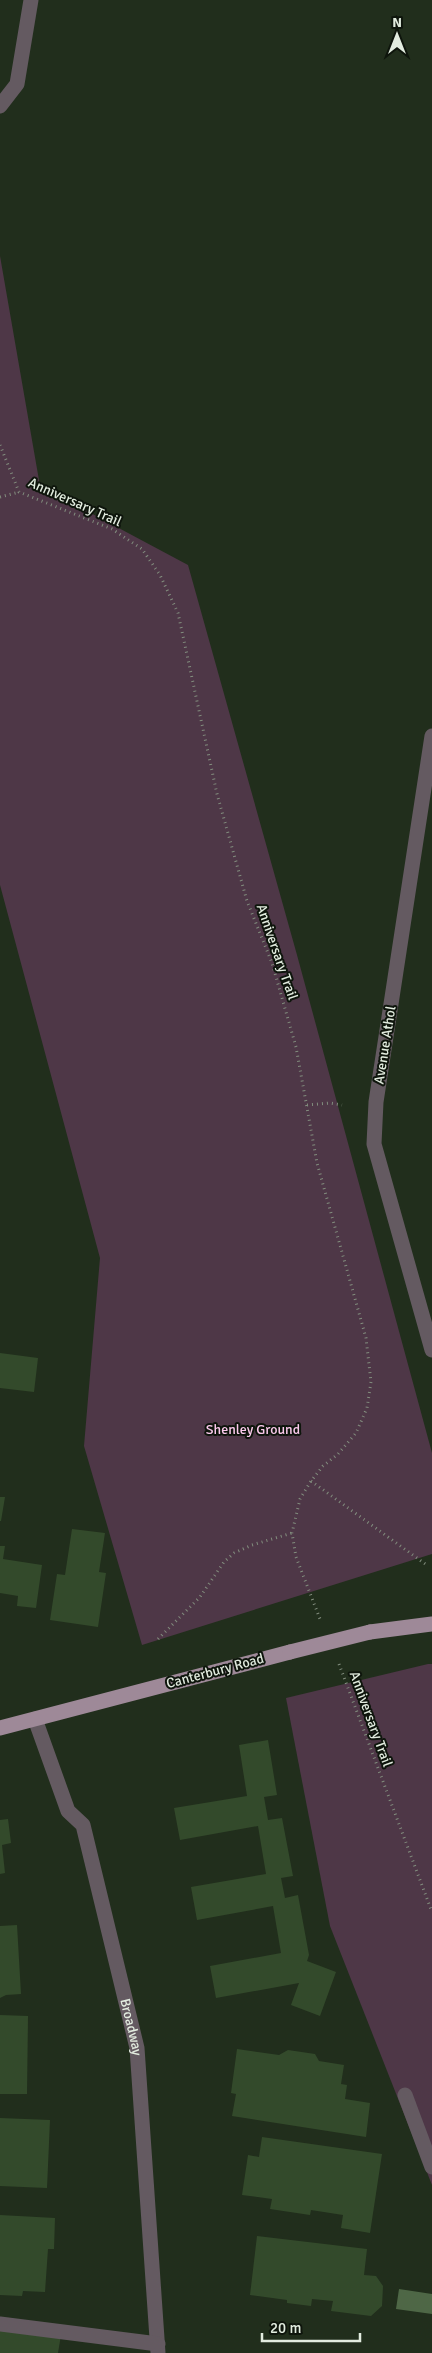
<svg xmlns="http://www.w3.org/2000/svg" width="432" height="2353" font-family="Signika,sans-serif">
<style>
.green{fill:#4e3747}
.water{fill:#4e6746}
.building{fill:#334a2b}
.lines{fill:none;stroke-linecap:round;stroke-linejoin:round}
.path{stroke:#828d7e;stroke-width:3;stroke-dasharray:1 4;stroke-linecap:butt}
.minor{stroke:#645a61;stroke-width:15}
.major{stroke:#9e8998;stroke-width:15}
.major-bridge{stroke:#9e8998;stroke-width:15}
.labels{text-anchor:middle;dominant-baseline:central;stroke-width:4;stroke-linejoin:round;paint-order:stroke}
.street-label{font-size:14px;fill:#e2ecdf;stroke:#0e150c}
.park-label{font-size:14px;fill:#fccaed;stroke:#0e150c}
</style>
<rect width="100%" height="100%" fill="#212e1c"/>
<!-- green -->
<g class="green">
<path d="M0,256L40,486L188,565L297,955L432,1453V1554L142,1645L84,1446L100,1258L0,885Z"/>
<path d="M428,1664H432V2185L330,1926L286,1698Z"/>
</g>
<!-- water -->
<path class="water" d="M399,2289L432,2294V2314L396,2309Z"/>
<!-- building -->
<g class="building">
<path d="M0,1353L38,1358L34,1392L0,1388Z"/>
<path d="M0,1497H5L1,1521H0Z"/>
<path d="M72,1529L105,1533L99,1572L106,1573L98,1627L50,1620L57,1574L65,1575Z"/>
<path d="M0,1546H5L3,1559L42,1565L36,1608L17,1606L18,1596L0,1593Z"/>
<path d="M268,1740L277,1795L264,1797L268,1820L282,1818L293,1876L281,1878L285,1898L298,1895L309,1955L307,1961L336,1972L320,2016L291,2005L299,1983L216,1998L210,1966L281,1953L273,1906L197,1920L191,1887L266,1874L258,1826L180,1840L174,1808L247,1796L239,1745Z"/>
<path d="M8,1819L11,1843L2,1845L5,1873L0,1874V1820Z"/>
<path d="M17,1925L21,1994L6,1995L0,1998V1926Z"/>
<path d="M0,2015L28,2016L27,2094H0Z"/>
<path d="M237,2049L279,2055L288,2050L315,2054L319,2061L344,2065L341,2084L347,2085L345,2099L370,2103L366,2137L232,2116L236,2094L231,2093Z"/>
<path d="M0,2118L50,2120L47,2188L0,2186Z"/>
<path d="M262,2137L382,2154L370,2233L341,2228L343,2215L311,2210L310,2215L270,2209L272,2199L242,2195L248,2155L259,2157Z"/>
<path d="M0,2215L55,2218L54,2249H48L45,2292L23,2291L22,2296L0,2295Z"/>
<path d="M257,2236L367,2249L364,2275L376,2276L383,2286L382,2306L371,2316L331,2311L333,2301L312,2299L311,2306L287,2303V2300L250,2295Z"/>
<path d="M0,2327L61,2335L58,2353H0Z"/>
</g>
<g class="lines">
<!-- path -->
<g class="path">
<path d="M0,445L19,492L112,529L142,549L160,575L178,613L217,794L247,901L272,963L296,1047L317,1163L366,1338L371,1382L367,1408L356,1433L338,1454L323,1466L311,1481L300,1499L292,1533L296,1557L320,1619"/>
<path d="M0,497L19,492"/>
<path d="M307,1105L330,1103L342,1105"/>
<path d="M311,1481L428,1566"/>
<path d="M158,1639L200,1597L224,1562L234,1553L252,1545L292,1533"/>
<path d="M339,1664L432,1912"/>
</g>
<!-- minor -->
<g class="minor">
<path d="M0,106L17,84L31,0"/>
<path d="M432,736L376,1102L374,1144L432,1350"/>
<path id="s1" d="M35,1719L68,1811L83,1825L137,2048L158,2353"/>
<path d="M405,2095L432,2167"/>
<path d="M0,2324L158,2344"/>
</g>
<!-- major -->
<g class="major">
<path d="M370,1632L432,1624"/>
<path d="M0,1728L290,1652"/>
</g>
<!-- major-bridge -->
<path class="major-bridge" d="M290,1652L370,1632"/>
</g>
<g class="labels">
<!-- street labels -->
<g class="street-label">
<text transform="translate(75 502) rotate(24)">Anniversary Trail</text>
<text transform="translate(277 952) rotate(71)">Anniversary Trail</text>
<text transform="translate(385 1045) rotate(-81)">Avenue Athol</text>
<text transform="translate(215 1671) rotate(-15)">Canterbury Road</text>
<text transform="translate(371 1719) rotate(70)">Anniversary Trail</text>
<text stroke="none"><textPath href="#s1" startOffset="326">Broadway</textPath></text>
</g>
<!-- park labels -->
<g class="park-label">
<text x="253" y="1429">Shenley Ground</text>
</g>
</g>
<!-- north arrow -->
<g transform="translate(397 35)" stroke="#0e150c" stroke-width="4" paint-order="stroke">
<path d="M0-4L9 19L0 12L-9 19Z" fill="#e2ecdf"/>
<text y="-8" font-size="14" font-weight="bold" text-anchor="middle" fill="#e2ecdf">N</text>
</g>
<!-- scale -->
<path d="M262 2333v8h98v-8" fill="none" stroke="#e2ecdf" stroke-width="2.5"/>
<text x="270" y="2333" font-size="15" fill="#e2ecdf" stroke="#0e150c" stroke-width="4" paint-order="stroke">20 m</text>
</svg>
